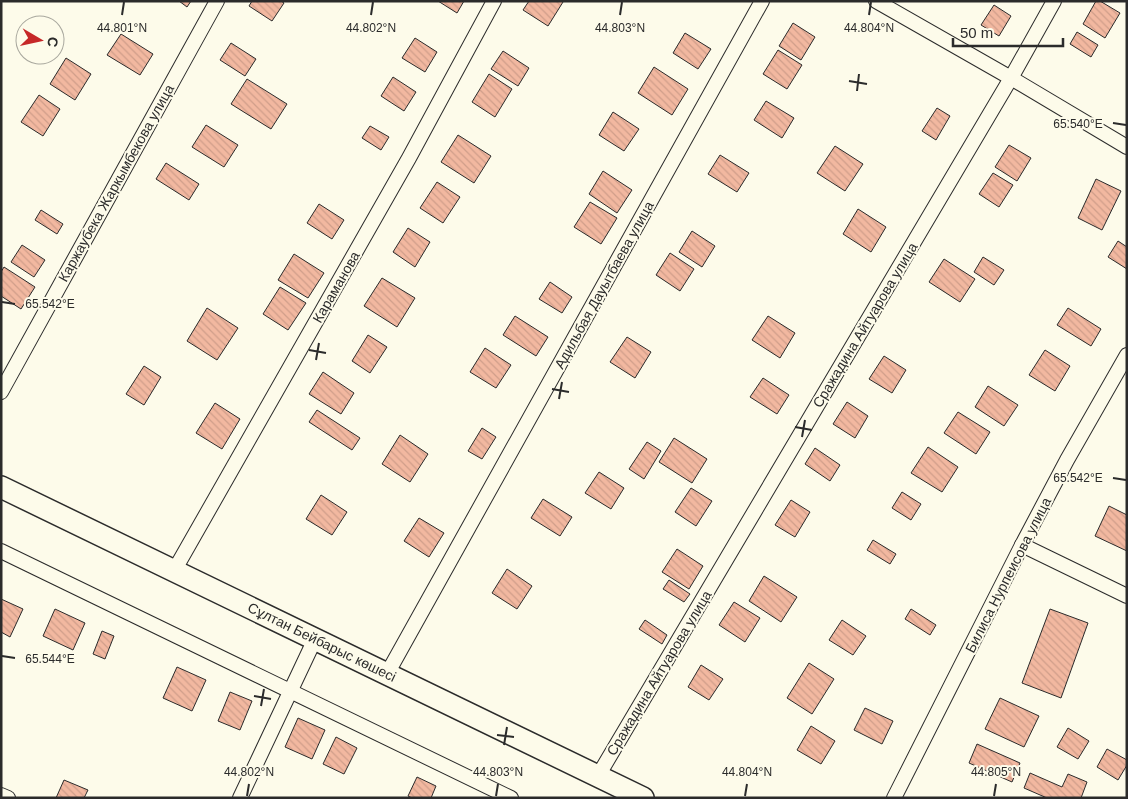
<svg xmlns="http://www.w3.org/2000/svg" width="1128" height="799" font-family="Helvetica,sans-serif">
<style>
.building{fill:url(#building-back-hatch);stroke:#2b2b2b}
.lines{fill:none;stroke-linecap:round;stroke-linejoin:round}
.minor-casing{stroke:#2b2b2b;stroke-width:16}
.primary-casing{stroke:#2b2b2b;stroke-width:24}
.minor{stroke:#fdfbea;stroke-width:14}
.primary{stroke:#fdfbea;stroke-width:21}
.ticks{fill:none;stroke:#2b2b2b;stroke-width:2}
.labels{text-anchor:middle;dominant-baseline:central;stroke-width:4;stroke-linejoin:round;paint-order:stroke}
.street-label{font-size:14px;fill:#2b2b2b;stroke:#fdfbea}
.ticks-label{font-size:12px;text-anchor:middle;fill:#2b2b2b;stroke:#fdfbea;stroke-width:4;stroke-linejoin:round;paint-order:stroke}
</style>
<defs>
<pattern id="building-back-hatch" width="6" height="6" patternUnits="userSpaceOnUse" patternTransform="scale(1.25)"><rect width="6" height="6" fill="#f2b8a0"/><path d="M-1 5l2 2M0 0l6 6M5-1l2 2" fill="none" stroke="#d09e8a"/></pattern>
</defs>
<rect width="100%" height="100%" fill="#fdfbea"/>
<!-- building -->
<g class="building">
<path d="M179,1H191L187,7Z"/>
<path d="M252,1H281L284,3L272,21L249,6Z"/>
<path d="M438,1H464L457,13Z"/>
<path d="M529,1H562L563,2L548,26L523,10Z"/>
<path d="M1096,1H1100L1120,13L1105,38L1083,24Z"/>
<path d="M994,5L1011,16L999,36L981,25Z"/>
<path d="M793,23L815,37L801,60L779,46Z"/>
<path d="M1077,32L1098,45L1091,57L1070,44Z"/>
<path d="M685,33L711,49L698,69L673,53Z"/>
<path d="M121,34L153,54L140,75L107,55Z"/>
<path d="M415,38L437,52L425,72L402,58Z"/>
<path d="M231,43L256,59L245,76L220,60Z"/>
<path d="M778,50L802,65L787,89L763,74Z"/>
<path d="M503,51L529,68L518,86L491,69Z"/>
<path d="M66,58L91,74L75,100L50,84Z"/>
<path d="M654,67L688,89L672,115L638,93Z"/>
<path d="M489,74L512,89L495,117L472,102Z"/>
<path d="M393,77L416,92L404,111L381,96Z"/>
<path d="M247,79L287,104L271,129L231,104Z"/>
<path d="M39,95L60,109L43,136L21,122Z"/>
<path d="M766,101L794,118L782,138L754,120Z"/>
<path d="M937,108L950,116L936,140L922,131Z"/>
<path d="M613,112L639,129L624,151L599,135Z"/>
<path d="M206,125L238,145L224,167L192,147Z"/>
<path d="M370,126L389,137L381,150L362,138Z"/>
<path d="M458,135L491,156L474,183L441,162Z"/>
<path d="M1009,145L1031,158L1017,181L995,167Z"/>
<path d="M835,146L863,164L845,191L817,173Z"/>
<path d="M720,155L749,173L737,192L708,174Z"/>
<path d="M166,163L199,184L189,200L156,179Z"/>
<path d="M603,171L632,190L617,213L589,194Z"/>
<path d="M993,173L1013,185L999,207L979,194Z"/>
<path d="M1096,179L1121,191L1102,230L1078,218Z"/>
<path d="M437,182L460,197L443,223L420,208Z"/>
<path d="M590,202L617,218L601,244L574,227Z"/>
<path d="M319,204L344,220L332,239L307,223Z"/>
<path d="M858,209L886,227L871,252L843,234Z"/>
<path d="M41,210L63,224L57,234L35,220Z"/>
<path d="M408,228L430,242L415,267L393,252Z"/>
<path d="M692,231L715,246L702,267L679,252Z"/>
<path d="M1118,241L1127,247V269L1108,257Z"/>
<path d="M22,245L45,260L34,277L11,262Z"/>
<path d="M670,253L694,269L680,291L656,275Z"/>
<path d="M294,254L324,273L308,298L278,280Z"/>
<path d="M983,257L1004,270L994,285L974,272Z"/>
<path d="M944,259L975,279L960,302L929,282Z"/>
<path d="M4,267L35,287L21,309L1,296V272Z"/>
<path d="M382,278L415,298L397,327L364,306Z"/>
<path d="M550,282L572,297L562,313L539,299Z"/>
<path d="M280,287L306,303L288,330L263,314Z"/>
<path d="M207,308L238,328L217,360L187,341Z"/>
<path d="M1068,308L1101,329L1091,346L1057,325Z"/>
<path d="M515,316L548,337L536,356L503,335Z"/>
<path d="M768,316L795,333L780,358L752,340Z"/>
<path d="M368,335L387,347L370,373L352,361Z"/>
<path d="M627,337L651,352L635,378L610,362Z"/>
<path d="M485,348L511,365L496,388L470,372Z"/>
<path d="M1045,350L1070,366L1055,391L1029,375Z"/>
<path d="M884,356L906,370L892,393L869,379Z"/>
<path d="M144,366L161,377L144,405L126,394Z"/>
<path d="M323,372L354,393L341,414L309,394Z"/>
<path d="M763,378L789,395L777,414L750,397Z"/>
<path d="M988,386L1018,405L1004,426L975,407Z"/>
<path d="M847,402L868,416L855,438L833,424Z"/>
<path d="M215,403L240,419L222,449L196,433Z"/>
<path d="M317,410L360,438L352,450L309,422Z"/>
<path d="M958,412L990,432L976,454L944,433Z"/>
<path d="M482,428L496,437L482,459L468,451Z"/>
<path d="M400,435L428,454L410,482L382,464Z"/>
<path d="M674,438L707,459L692,483L659,462Z"/>
<path d="M647,442L661,451L644,479L629,469Z"/>
<path d="M928,447L958,467L942,492L911,473Z"/>
<path d="M815,448L840,465L830,481L805,464Z"/>
<path d="M599,472L624,488L611,509L585,493Z"/>
<path d="M691,488L712,501L696,526L675,512Z"/>
<path d="M902,492L921,504L911,520L892,508Z"/>
<path d="M321,495L347,512L332,535L306,519Z"/>
<path d="M543,499L572,517L560,536L531,518Z"/>
<path d="M791,500L810,512L795,537L775,525Z"/>
<path d="M1109,506L1127,515V551L1095,536Z"/>
<path d="M419,518L444,533L429,557L404,541Z"/>
<path d="M873,540L896,554L890,564L867,550Z"/>
<path d="M677,549L703,566L689,589L662,572Z"/>
<path d="M507,569L532,586L517,609L492,593Z"/>
<path d="M764,576L797,597L781,622L749,601Z"/>
<path d="M669,580L690,594L684,602L663,589Z"/>
<path d="M1,599L23,609L10,637L1,632Z"/>
<path d="M734,602L760,618L745,642L719,625Z"/>
<path d="M55,609L85,623L73,650L43,636Z"/>
<path d="M911,609L936,625L930,635L905,619Z"/>
<path d="M1050,609L1088,623L1061,698L1022,683Z"/>
<path d="M645,620L667,635L662,644L639,629Z"/>
<path d="M842,620L866,636L853,655L829,640Z"/>
<path d="M102,631L114,636L105,659L93,654Z"/>
<path d="M809,663L834,679L812,714L787,698Z"/>
<path d="M701,665L723,679L709,700L688,687Z"/>
<path d="M177,667L206,680L192,711L163,698Z"/>
<path d="M230,692L252,701L240,730L218,721Z"/>
<path d="M1000,698L1039,716L1024,747L985,729Z"/>
<path d="M865,708L893,721L882,744L854,730Z"/>
<path d="M298,718L325,730L312,759L285,747Z"/>
<path d="M811,726L835,741L821,764L797,750Z"/>
<path d="M1068,728L1089,741L1078,759L1057,747Z"/>
<path d="M336,737L357,748L344,774L323,764Z"/>
<path d="M977,744L1020,763L1012,782L969,763Z"/>
<path d="M1107,749L1127,760V765L1118,780L1097,767Z"/>
<path d="M1030,773L1062,787L1068,774L1087,782L1081,798H1047L1024,788Z"/>
<path d="M417,777L436,786L431,798H412L408,796Z"/>
<path d="M64,780L88,790L84,798H56Z"/>
</g>
<g class="lines">
<!-- minor casing -->
<g class="minor-casing">
<g id="minor">
<path d="M876,1L1011,78L1127,147"/>
<path d="M1,392L217,1"/>
<path d="M1022,545L1127,596"/>
<path d="M1,551L511,798"/>
<path d="M174,571L409,158L494,1"/>
<path d="M387,674L762,1"/>
<path d="M598,776L1011,78L1054,1"/>
<path d="M1,795L8,798"/>
<path d="M240,798L315,639"/>
<path d="M894,798L1022,545L1067,460L1127,355"/>
</g>
</g>
<!-- primary casing -->
<g class="primary-casing">
<path id="primary" d="M1,487L643,798"/>
</g>
<!-- minor -->
<use href="#minor" class="minor"/>
<!-- primary -->
<use href="#primary" class="primary"/>
</g>
<!-- ticks -->
<path class="ticks" d="M122,15L124,2M371,15L373,2M620,15L622,2M869,15L871,2M849,81L867,84M857,91L859,74M1113,123L1126,125M2,302L15,304M309,350L326,353M316,360L319,343M552,389L569,392M559,399L562,382M795,427L812,430M802,437L805,420M1113,478L1126,480M2,656L15,658M254,696L271,699M261,706L264,689M497,735L514,737M504,745L507,727M247,796L249,784M496,796L498,784M745,796L747,784M994,796L996,784"/>
<g class="labels">
<!-- street labels -->
<g class="street-label">
<text transform="translate(116 183) rotate(-61)">Каржаубека Жаркымбекова улица</text>
<text transform="translate(604 285) rotate(-61)">Адильбая Дауытбаева улица</text>
<text transform="translate(336 287) rotate(-60)">Караманова</text>
<text transform="translate(865 325) rotate(-59)">Сражадина Айтуарова улица</text>
<text transform="translate(1008 575) rotate(-63)">Билиса Нурпеисова улица</text>
<text transform="translate(322 642) rotate(26)">Сұлтан Бейбарыс көшесі</text>
<text transform="translate(659 673) rotate(-59)">Сражадина Айтуарова улица</text>
</g>
</g>
<g class="ticks-label">
<text x="122" y="32">44.801°N</text>
<text x="371" y="32">44.802°N</text>
<text x="620" y="32">44.803°N</text>
<text x="869" y="32">44.804°N</text>
<text x="1078" y="128">65.540°E</text>
<text x="50" y="308">65.542°E</text>
<text x="1078" y="482">65.542°E</text>
<text x="50" y="663">65.544°E</text>
<text x="249" y="776">44.802°N</text>
<text x="498" y="776">44.803°N</text>
<text x="747" y="776">44.804°N</text>
<text x="996" y="776">44.805°N</text>
</g>
<!-- border -->
<rect width="1128" height="799" fill="none" stroke="#2b2b2b" stroke-width="5"/>
<!-- north arrow -->
<g transform="translate(40 40) rotate(99)"><circle r="24" fill="#fdfbea" stroke="#a9a89e"/>
<path d="M0-4L9 19L0 12L-9 19Z" fill="#c62828"/>
<text y="-8" font-size="14" font-weight="bold" text-anchor="middle" fill="#2b2b2b">С</text>
</g>
<!-- scale -->
<path d="M953 38v8h110v-8" fill="none" stroke="#2b2b2b" stroke-width="2.5"/>
<text x="960" y="38" font-size="15" fill="#2b2b2b" stroke="#fdfbea" stroke-width="4" paint-order="stroke">50 m</text>
</svg>
